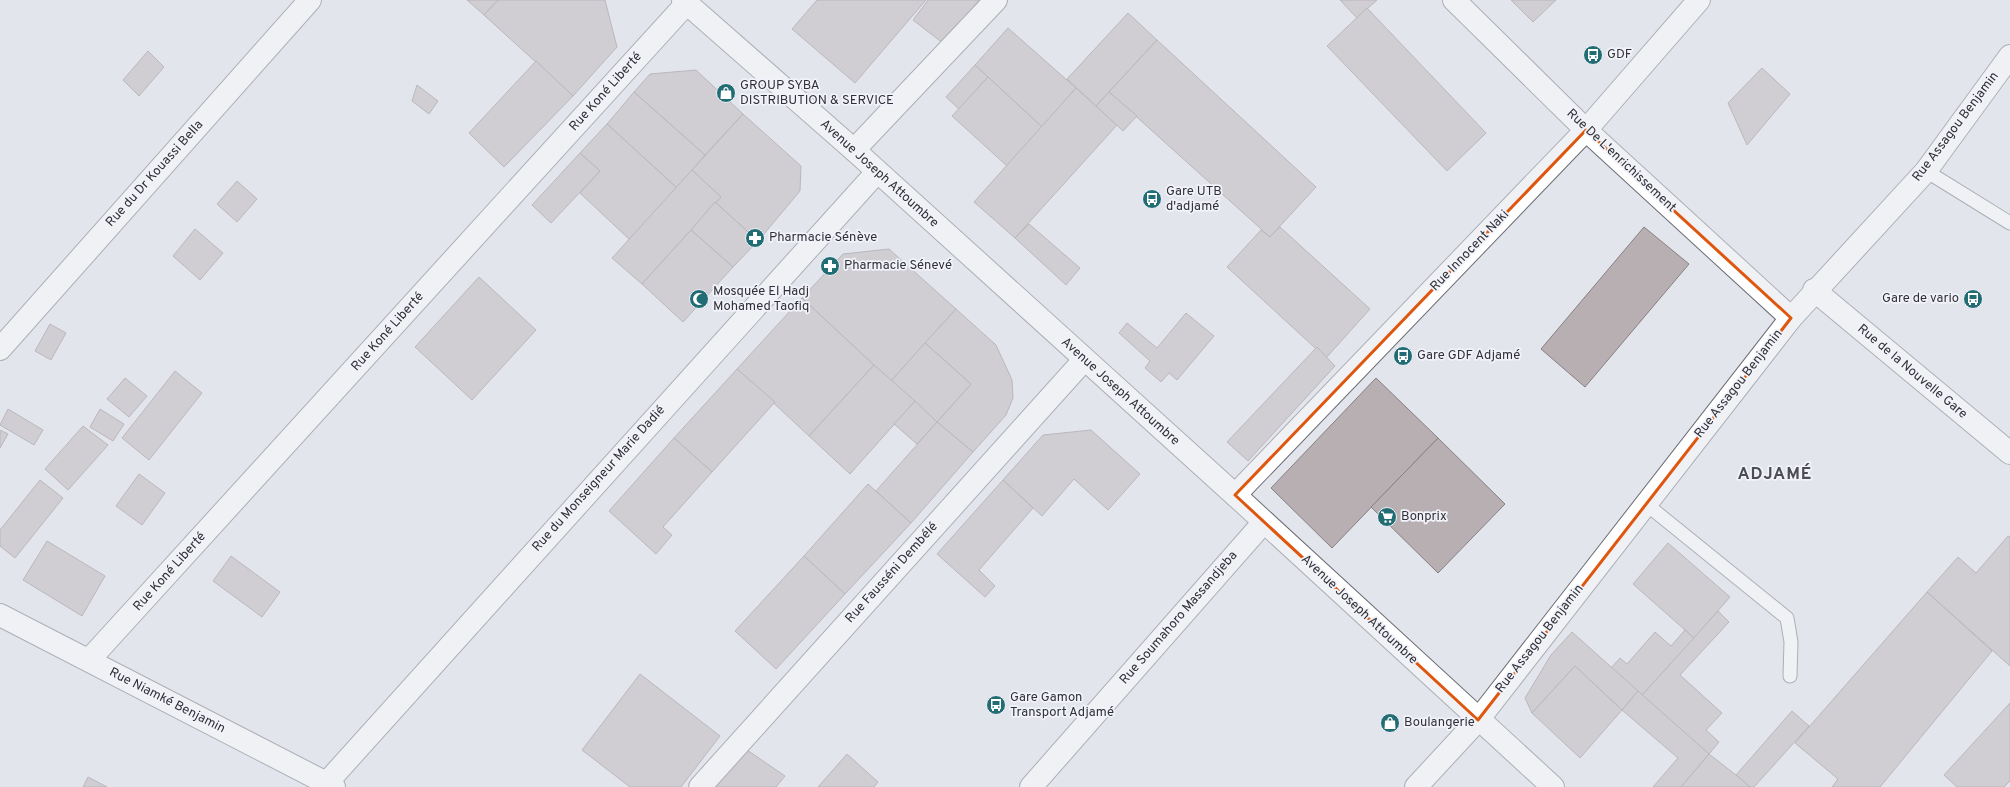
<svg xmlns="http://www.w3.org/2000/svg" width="2010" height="787" font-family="Overpass,sans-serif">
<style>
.building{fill:#b8afb3;stroke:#877f82}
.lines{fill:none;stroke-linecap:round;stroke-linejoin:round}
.lane-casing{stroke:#6c6d74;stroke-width:15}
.street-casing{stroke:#6c6d74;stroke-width:24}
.secondary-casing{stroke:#6c6d74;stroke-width:24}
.lane{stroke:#fff;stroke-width:13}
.street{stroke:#fff;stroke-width:22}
.secondary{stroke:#fff;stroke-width:22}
.marked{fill:none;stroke:#df570e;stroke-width:3;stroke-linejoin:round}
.labels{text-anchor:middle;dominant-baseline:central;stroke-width:3.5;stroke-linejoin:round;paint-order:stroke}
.poi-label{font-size:13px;fill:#303134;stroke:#f1f2fa;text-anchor:start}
.street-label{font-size:13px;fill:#303134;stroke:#f1f2fa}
.district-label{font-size:17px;font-weight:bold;letter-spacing:1px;fill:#4d4e55;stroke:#f1f2fa}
</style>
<rect width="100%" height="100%" fill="#e3e5ed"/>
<!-- building -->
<g class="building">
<path d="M467,0H498L484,15Z"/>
<path d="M498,0H605L617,47L573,96L484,15Z"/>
<path d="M817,0H926L855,83L792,29Z"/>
<path d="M928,0H979L944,44L913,20Z"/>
<path d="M1340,0H1377L1357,18Z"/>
<path d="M1511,0H1556L1533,22Z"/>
<path d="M1367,8L1486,133L1447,171L1327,46Z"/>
<path d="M1128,13L1157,40L1096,106L1067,79Z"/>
<path d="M1008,28L1076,88L1042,127L975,65Z"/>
<path d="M1157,40L1316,187L1270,237L1109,92Z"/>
<path d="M148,51L164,67L139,96L123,80Z"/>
<path d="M536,61L573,96L504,167L469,133Z"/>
<path d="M975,65L988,77L959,109L946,97Z"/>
<path d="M1762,68L1790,94L1747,145L1728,103Z"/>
<path d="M696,70L743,114L705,155L634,92L650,74Z"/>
<path d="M988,77L1042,127L1007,166L952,116Z"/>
<path d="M417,85L438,101L429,114L412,101Z"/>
<path d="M1076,88L1117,125L1015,238L974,202Z"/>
<path d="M634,92L705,155L677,188L607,124Z"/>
<path d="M1109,92L1137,116L1123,131L1096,106Z"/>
<path d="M743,114L801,166L800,191L758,241L715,202L721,197L692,170Z"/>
<path d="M607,124L677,188L630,240L580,193L600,171L580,153Z"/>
<path d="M580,153L600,171L551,223L532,205Z"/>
<path d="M692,170L721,197L642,284L612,258Z"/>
<path d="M237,181L257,199L237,222L217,204Z"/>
<path d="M715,202L758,241L733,267L691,230Z"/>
<path d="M1029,224L1080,268L1066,285L1015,238Z"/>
<path d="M1280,227L1370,309L1326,358L1227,267L1261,230L1270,237Z"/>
<path d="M1644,227L1689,264L1585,387L1541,349Z"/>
<path d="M195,229L223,253L200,280L173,256Z"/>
<path d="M691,230L733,267L683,322L642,284Z"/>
<path d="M889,249L956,309L891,381L802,298L843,254Z"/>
<path d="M479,277L536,330L472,400L415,347Z"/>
<path d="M802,298L874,365L809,436L737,369Z"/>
<path d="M956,309L996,345L1012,380L1013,398L1006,415L973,452L937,422L971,384L925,343Z"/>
<path d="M1186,313L1214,336L1177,380L1169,373L1161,382L1145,368L1150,361L1119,333L1127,323L1157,348Z"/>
<path d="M50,324L66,333L51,360L35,351Z"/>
<path d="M925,343L971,384L937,422L891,381Z"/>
<path d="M1317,347L1335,366L1248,461L1227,442Z"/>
<path d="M874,365L915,401L850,474L809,436Z"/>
<path d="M737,369L775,402L712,472L674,438Z"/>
<path d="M175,371L202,393L149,460L122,438Z"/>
<path d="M125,378L147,396L129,417L107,399Z"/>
<path d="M1376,378L1438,438L1332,548L1271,488Z"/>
<path d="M915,401L937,422L917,444L894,424Z"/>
<path d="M8,409L43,430L34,445L0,425Z"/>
<path d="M100,409L124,424L113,441L90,427Z"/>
<path d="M937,422L973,452L911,523L876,491Z"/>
<path d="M83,426L108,445L68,490L45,469Z"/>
<path d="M0,430L8,434L0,448Z"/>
<path d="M1091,430L1140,474L1108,510L1074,479L1042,516L1003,480L1043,435Z"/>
<path d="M674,438L712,472L663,527L672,535L656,554L609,511Z"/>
<path d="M1438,438L1505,504L1438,573L1371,507Z"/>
<path d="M139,474L165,493L142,525L116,506Z"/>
<path d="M40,480L63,498L15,558L0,546V530Z"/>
<path d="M1003,480L1033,508L979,570L995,586L985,597L937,554Z"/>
<path d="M868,484L911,523L845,594L804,556Z"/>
<path d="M2008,536L2010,537V666L1927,592L1958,557L1976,573Z"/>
<path d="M47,541L105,576L82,616L23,580Z"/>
<path d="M1668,543L1730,597L1694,638L1633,584Z"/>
<path d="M231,556L280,592L262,617L213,581Z"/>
<path d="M804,556L845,594L776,669L735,631Z"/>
<path d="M1927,592L1992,651L1880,787H1832L1838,779L1795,743Z"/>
<path d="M1718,611L1729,622L1680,675L1722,713L1706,730L1719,742L1709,754L1641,696Z"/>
<path d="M1685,630L1694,638L1641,696L1611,668L1620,658L1627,664L1655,632L1671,646Z"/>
<path d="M1572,632L1638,691L1622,710L1575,666L1532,713L1525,698L1551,655Z"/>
<path d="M1575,666L1622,710L1580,758L1532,713Z"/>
<path d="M640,674L720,736L681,787H630L582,750Z"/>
<path d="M1638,691L1709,754L1681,787H1653L1678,758L1622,710Z"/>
<path d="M2010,703V781L2004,787H1957L1944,775Z"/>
<path d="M1792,711L1809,726L1754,787H1750L1736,775Z"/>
<path d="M747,750L785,776L776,787H714Z"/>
<path d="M847,754L878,782L874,787H818Z"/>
<path d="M1709,754L1736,775L1750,787H1681Z"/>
<path d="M88,777L107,787H83Z"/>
</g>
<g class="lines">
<!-- lane casing -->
<g class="lane-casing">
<g id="lane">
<path d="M1926,171L2010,223"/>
<path d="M1646,504L1787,618L1791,642L1790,676"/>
</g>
</g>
<!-- street casing -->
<g class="street-casing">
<g id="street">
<path d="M1454,0L1586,130L1791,318"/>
<path d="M854,150L996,0"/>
<path d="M1814,290L2010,453"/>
<path d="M0,349L310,0"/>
<path d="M1235,495L1586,130L1699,0"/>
<path d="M0,615L334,787"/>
<path d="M89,660L687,3"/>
<path d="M323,787L877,172"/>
<path d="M700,787L1084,360"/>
<path d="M1031,787L1264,522"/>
<path d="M1416,787L1478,720L1791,318L1926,171L2010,56"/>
</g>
</g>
<!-- secondary casing -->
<g class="secondary-casing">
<path id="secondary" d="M683,0L854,150L1235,495L1553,787"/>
</g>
<!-- lane -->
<use href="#lane" class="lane"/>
<!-- street -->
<use href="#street" class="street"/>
<!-- secondary -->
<use href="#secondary" class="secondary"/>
</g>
<!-- marked area -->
<path d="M0 0H2010V787H0ZM1586,130L1791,318L1478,720L1235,495Z" fill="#e3e5ed" fill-opacity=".55" fill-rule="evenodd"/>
<path class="marked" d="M1586,130L1791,318L1478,720L1235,495Z"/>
<!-- icons -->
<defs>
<g id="bus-disc" transform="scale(1)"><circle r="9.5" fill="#216d73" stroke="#f1f2fa"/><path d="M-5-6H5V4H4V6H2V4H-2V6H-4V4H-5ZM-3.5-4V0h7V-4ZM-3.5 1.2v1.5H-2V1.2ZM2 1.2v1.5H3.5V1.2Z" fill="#fff"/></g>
<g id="shop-disc" transform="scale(1)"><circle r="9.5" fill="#216d73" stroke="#f1f2fa"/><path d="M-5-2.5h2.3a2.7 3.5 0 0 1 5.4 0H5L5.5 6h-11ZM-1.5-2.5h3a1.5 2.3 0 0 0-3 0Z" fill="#fff"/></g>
<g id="pharmacy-disc" transform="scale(1)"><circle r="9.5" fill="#216d73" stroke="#f1f2fa"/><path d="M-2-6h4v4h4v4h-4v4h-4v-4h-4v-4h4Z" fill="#fff"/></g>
<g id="mosque-disc" transform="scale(1)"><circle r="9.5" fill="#216d73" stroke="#f1f2fa"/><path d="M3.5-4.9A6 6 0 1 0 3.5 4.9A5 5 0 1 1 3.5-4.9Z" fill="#fff"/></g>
<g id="supermarket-disc" transform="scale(1)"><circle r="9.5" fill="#216d73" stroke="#f1f2fa"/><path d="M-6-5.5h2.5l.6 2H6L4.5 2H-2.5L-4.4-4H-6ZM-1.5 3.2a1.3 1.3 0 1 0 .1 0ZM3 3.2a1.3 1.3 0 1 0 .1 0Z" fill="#fff"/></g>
</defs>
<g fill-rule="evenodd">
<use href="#bus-disc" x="1593" y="55"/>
<use href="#shop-disc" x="726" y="93"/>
<use href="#bus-disc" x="1152" y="199"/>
<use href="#pharmacy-disc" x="755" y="238"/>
<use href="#pharmacy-disc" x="830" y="266"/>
<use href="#mosque-disc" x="699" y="299"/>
<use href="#bus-disc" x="1973" y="299"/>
<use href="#bus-disc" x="1403" y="356"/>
<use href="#supermarket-disc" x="1387" y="517"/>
<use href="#bus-disc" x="996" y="705"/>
<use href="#shop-disc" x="1390" y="723"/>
</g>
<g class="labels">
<!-- poi labels -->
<g class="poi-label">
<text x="1607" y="55">GDF</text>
<text x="740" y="86">GROUP SYBA<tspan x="740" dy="15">DISTRIBUTION &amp; SERVICE</tspan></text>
<text x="1166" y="192">Gare UTB<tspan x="1166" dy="15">d'adjamé</tspan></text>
<text x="769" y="238">Pharmacie Sénève</text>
<text x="844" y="266">Pharmacie Sénevé</text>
<text x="713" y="292">Mosquée El Hadj<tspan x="713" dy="15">Mohamed Taofiq</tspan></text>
<text x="1959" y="299" text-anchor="end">Gare de vario</text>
<text x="1417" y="356">Gare GDF Adjamé</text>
<text x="1401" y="517">Bonprix</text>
<text x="1010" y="698">Gare Gamon<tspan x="1010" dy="15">Transport Adjamé</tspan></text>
<text x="1404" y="723">Boulangerie</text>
</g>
<!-- street labels -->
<g class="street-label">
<text transform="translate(606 92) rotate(-48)">Rue Koné Liberté</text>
<text transform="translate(1956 127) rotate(-53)">Rue Assagou Benjamin</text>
<text transform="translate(1621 161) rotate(43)">Rue De L'enrichissement</text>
<text transform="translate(155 174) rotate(-48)">Rue du Dr Kouassi Bella</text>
<text transform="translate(879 174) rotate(42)">Avenue Joseph Attoumbre</text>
<text transform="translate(1470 251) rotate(-46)">Rue Innocent Naki</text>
<text transform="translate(388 332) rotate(-48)">Rue Koné Liberté</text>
<text transform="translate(1912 372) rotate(40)">Rue de la Nouvelle Gare</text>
<text transform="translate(1739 384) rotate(-52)">Rue Assagou Benjamin</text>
<text transform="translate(1120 392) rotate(42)">Avenue Joseph Attoumbre</text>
<text transform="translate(599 479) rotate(-48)">Rue du Monseigneur Marie Dadié</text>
<text transform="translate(170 572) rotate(-48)">Rue Koné Liberté</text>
<text transform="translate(892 573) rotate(-48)">Rue Fausséni Dembélé</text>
<text transform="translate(1359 610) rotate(43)">Avenue Joseph Attoumbre</text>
<text transform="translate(1179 618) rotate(-49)">Rue Soumahoro Massandjeba</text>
<text transform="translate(1540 639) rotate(-52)">Rue Assagou Benjamin</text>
<text transform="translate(167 701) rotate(27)">Rue Niamké Benjamin</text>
</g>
<!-- district labels -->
<g class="district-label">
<text x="1775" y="475">ADJAMÉ</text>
</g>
</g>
</svg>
